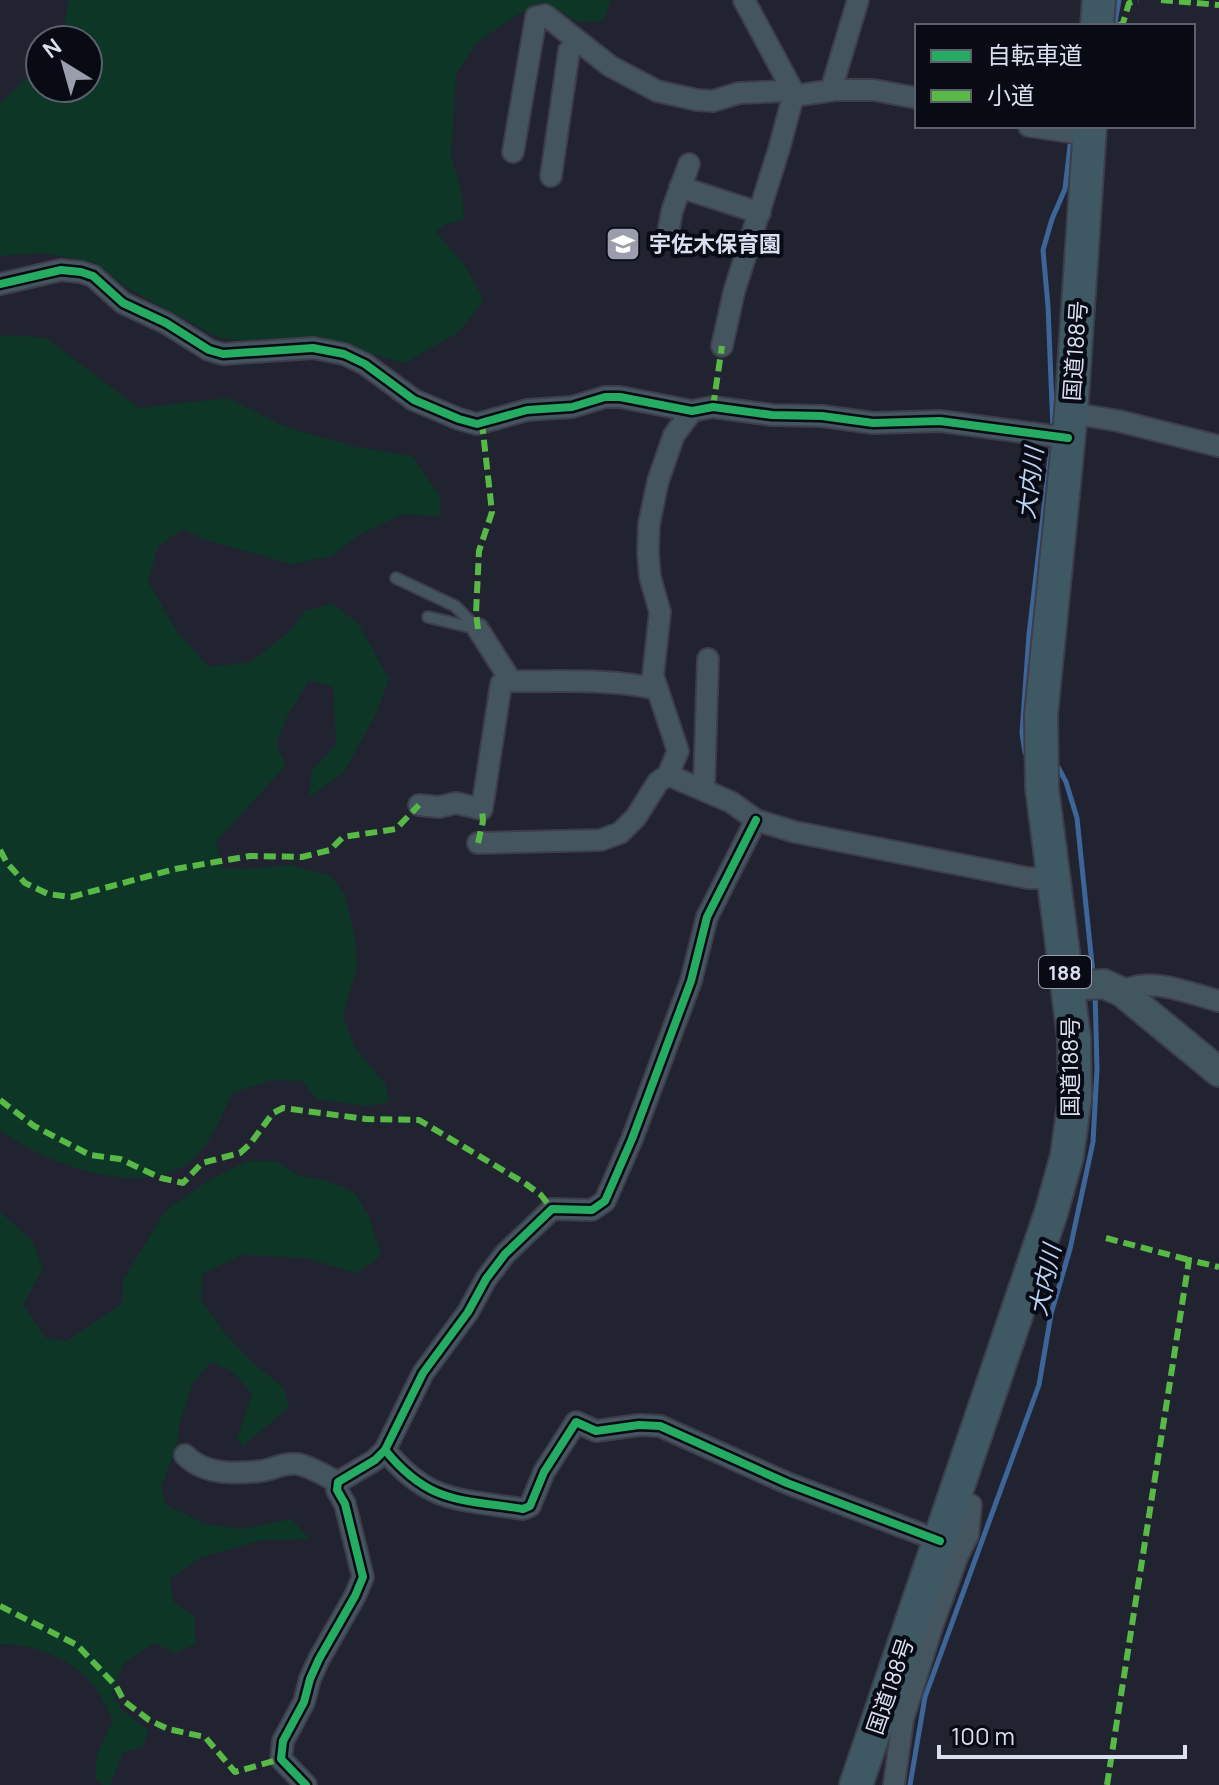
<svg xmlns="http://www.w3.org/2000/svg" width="1219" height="1785" font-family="Manrope,'Noto Sans JP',sans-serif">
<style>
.green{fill:#0d3626}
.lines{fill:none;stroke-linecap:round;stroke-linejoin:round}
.stream{stroke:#3d6598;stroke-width:5}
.service-casing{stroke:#3d3e4a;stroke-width:14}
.minor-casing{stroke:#3d3e4a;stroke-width:24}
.secondary-casing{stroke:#3d3e4a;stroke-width:32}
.trunk-casing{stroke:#3d3e4a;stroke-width:36}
.service{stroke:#45555f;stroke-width:10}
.minor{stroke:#45555f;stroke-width:20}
.secondary{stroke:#425660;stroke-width:28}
.trunk{stroke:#3e5964;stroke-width:32}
.quiet{stroke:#58b947;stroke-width:6;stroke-dasharray:12 6;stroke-linecap:butt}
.cycleway-casing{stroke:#080a14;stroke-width:13}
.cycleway{stroke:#26ab63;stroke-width:8}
.labels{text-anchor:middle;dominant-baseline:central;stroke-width:8;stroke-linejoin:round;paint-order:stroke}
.shield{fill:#080a14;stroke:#9c9ead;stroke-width:2}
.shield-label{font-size:20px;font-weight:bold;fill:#dbdeef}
.poi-label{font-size:22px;font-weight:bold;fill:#dbdeef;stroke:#080a14;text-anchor:start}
.street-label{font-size:22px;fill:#dbdeef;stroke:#080a14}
.water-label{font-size:24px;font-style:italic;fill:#bad2f2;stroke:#080a14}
</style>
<rect width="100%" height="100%" fill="#212331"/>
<!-- green -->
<g class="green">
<path d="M69,0H611L603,21L578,22L543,2L517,15L476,43L456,75L451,157L462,192L464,219L444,225L436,232L465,266L484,300L459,332L404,363L320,339L262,342L219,338L126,287L94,262L42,253L0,256V104L40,65V88H88V40H60L63,35Z"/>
<path d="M12,335L46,338L139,408L228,398L286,427L356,447L412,456L440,496V516L403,514L357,536L332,556L292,564L203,539L183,529L158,546L148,582L178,633L209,667L251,662L290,631L305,611L332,604L358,623L389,679L375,716L344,772L309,797L312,771L336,744L333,687L309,680L287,717L276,744L286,765L216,842L222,868L246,869L290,865L331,876L345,896L355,938L357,968L343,1016L355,1048L386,1085L389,1102L367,1106L316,1099L303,1081L272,1080L233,1093C223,1111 214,1136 200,1152C165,1194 92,1176 49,1158C32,1151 16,1140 0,1131V336Z"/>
<path d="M247,1161H276L298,1175L328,1181L354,1192L370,1218L381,1256L356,1273L306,1258L242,1255L202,1274L201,1300L227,1336L256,1366L283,1387L289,1407L243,1446L237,1439L252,1394L233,1372L211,1362L193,1383L179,1426L177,1448L161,1486L166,1505L205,1524L242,1529L292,1519L310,1539L263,1540L201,1557L170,1579L174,1603L195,1616V1644L175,1653L154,1643L124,1663L112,1693L121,1709L148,1730L143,1747L123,1752L110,1785H103L95,1779L97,1755L113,1720C107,1709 102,1696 95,1687C73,1659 35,1644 0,1644V1212L32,1240L43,1269L23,1305L46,1338L67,1341L122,1304L123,1280L165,1211L209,1180Z"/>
</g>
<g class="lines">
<!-- stream -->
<g class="stream">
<path d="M1115,23L1119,0"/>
<path d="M1053,430L1048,306L1043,250L1052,219L1065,189L1071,137"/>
<path d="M1025,753L1022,733L1029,634L1052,440"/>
<path d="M1058,767L1066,782L1077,818L1093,974"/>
<path d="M910,1785L925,1697L1039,1385L1051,1314L1070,1249L1093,1142L1097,1069L1095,992"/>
</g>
<!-- service casing -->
<g class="service-casing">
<g id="service">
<path d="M396,578L455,606L478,629"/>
<path d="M428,617L478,629"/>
</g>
</g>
<!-- minor casing -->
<g class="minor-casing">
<g id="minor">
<path d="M835,90L834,80L858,0"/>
<path d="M1029,126L1089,135"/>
<path d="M513,152L536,17L545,15L610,66L657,91L697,100L713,101L739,93L785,91L800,95L835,90H874L917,98"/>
<path d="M551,176L569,51L578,42"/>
<path d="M680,187L760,213"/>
<path d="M667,239L672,211L689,164"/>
<path d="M0,284L61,270L81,272L93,276L123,303L166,323L209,350L223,354L313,348L344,354L365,364L414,400L459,419L477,424L527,410L572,407L605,397H620L692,411L713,407L772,415L822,416L873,423L940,421L1068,438"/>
<path d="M722,346L734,292L779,149L794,93L744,0"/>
<path d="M1071,413L1119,421L1219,446"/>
<path d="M478,629L506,673L508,681"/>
<path d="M668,775L731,802L756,820L795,832L1028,878H1053"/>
<path d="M704,789L708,659"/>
<path d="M419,805L439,807L456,803L482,809L501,684L508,681C555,682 612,678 657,689"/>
<path d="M478,843L601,840L620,833L636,817L658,782L668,775L678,751L653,676L660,612L650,577L648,553L649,524L658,481L674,435L692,411"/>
<path d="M1122,992C1149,975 1191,994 1219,1001"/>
<path d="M385,1450C429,1504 460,1499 523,1509L530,1506L544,1472L576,1422L596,1431L639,1425L660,1426L787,1483L940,1541"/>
<path d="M185,1455C204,1475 235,1474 261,1471C274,1469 285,1462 298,1464C312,1467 325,1476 338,1482"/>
<path d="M306,1785L281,1759L283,1741L304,1702L310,1679L319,1659L355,1596L363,1577L345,1504L337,1490L338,1482L375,1460L385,1450L423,1373L468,1312L486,1279L505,1254L552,1209L592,1210L605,1201L632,1139L691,981L707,917L756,820"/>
<path d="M894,1785L903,1719L933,1624L958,1555L968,1535L971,1505L955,1498"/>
</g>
</g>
<!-- secondary casing -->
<g class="secondary-casing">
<path id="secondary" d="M1067,986L1104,984L1122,992L1219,1072"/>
</g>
<!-- trunk casing -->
<g class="trunk-casing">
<g id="trunk">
<path d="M1097,26L1099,0"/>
<path d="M856,1785L1051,1213L1067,1156L1075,1097L1074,1038L1042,788L1041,715L1071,413L1090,126"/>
</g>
</g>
<!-- service -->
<use href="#service" class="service"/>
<!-- minor -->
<use href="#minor" class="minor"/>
<!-- secondary -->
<use href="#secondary" class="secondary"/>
<!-- trunk -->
<use href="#trunk" class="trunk"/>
<!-- quiet -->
<g class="quiet">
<path d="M1161,0L1219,5"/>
<path d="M1118,26L1123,23L1129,3L1138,0"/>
<path d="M713,407L722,346"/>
<path d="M478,629L476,613L479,551L492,512L482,423"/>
<path d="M478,843L483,821L482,809"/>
<path d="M0,850L7,863L25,883L48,894L71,897L175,869L250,856L302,857L330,850L343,837L396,829L419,805"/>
<path d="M0,1100L34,1126L90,1155L120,1159L161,1178L183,1183L202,1163L240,1153L250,1144L273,1113L283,1108L366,1119L419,1120L526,1184L541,1195L552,1209"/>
<path d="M1106,1238L1189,1260"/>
<path d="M0,1606L77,1645L116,1686L124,1701L149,1720L168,1729L205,1737L235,1772L281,1759"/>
<path d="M1107,1785L1189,1260L1219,1267"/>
</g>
<!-- cycleway casing -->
<g class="cycleway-casing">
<g id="cycleway">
<path d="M0,284L61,270L81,272L93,276L123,303L166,323L209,350L223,354L313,348L344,354L365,364L414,400L459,419L477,424L527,410L572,407L605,397H620L692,411L713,407L772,415L822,416L873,423L940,421L1068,438"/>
<path d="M385,1450C429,1504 460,1499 523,1509L530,1506L544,1472L576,1422L596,1431L639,1425L660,1426L787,1483L940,1541"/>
<path d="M306,1785L281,1759L283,1741L304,1702L310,1679L319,1659L355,1596L363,1577L345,1504L337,1490L338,1482L375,1460L385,1450L423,1373L468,1312L486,1279L505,1254L552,1209L592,1210L605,1201L632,1139L691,981L707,917L756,820"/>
</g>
</g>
<!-- cycleway -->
<use href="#cycleway" class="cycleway"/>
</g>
<!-- icons -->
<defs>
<g id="school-square" transform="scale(1.8)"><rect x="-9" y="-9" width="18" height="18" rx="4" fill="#9a9dac" stroke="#080a14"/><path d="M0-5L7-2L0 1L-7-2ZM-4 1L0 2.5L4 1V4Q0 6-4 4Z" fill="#fff"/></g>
</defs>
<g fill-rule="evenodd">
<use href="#school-square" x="623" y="244"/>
</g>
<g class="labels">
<!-- shield labels -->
<rect class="shield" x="1039" y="956" width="52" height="32" rx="6"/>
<g class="shield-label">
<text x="1065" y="972">188</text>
</g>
<!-- poi labels -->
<g class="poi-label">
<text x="649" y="244">宇佐木保育園</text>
</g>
<!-- street labels -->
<g class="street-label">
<text transform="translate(1075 351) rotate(-86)">国道188号</text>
<text transform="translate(1070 1067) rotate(-90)">国道188号</text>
<text transform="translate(890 1686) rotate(-71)">国道188号</text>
</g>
<!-- water labels -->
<g class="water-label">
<text transform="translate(1029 483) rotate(-83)">大内川</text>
<text transform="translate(1044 1280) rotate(-78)">大内川</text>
</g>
</g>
<!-- legend -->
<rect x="915" y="24" width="280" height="104" fill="#080a14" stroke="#5c5f6c" stroke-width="2"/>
<rect x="931" y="50" width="40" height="12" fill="#26ab63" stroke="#5c5f6c" stroke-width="2"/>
<text x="987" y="64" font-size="24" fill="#dbdeef">自転車道</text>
<rect x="931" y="90" width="40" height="12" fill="#58b947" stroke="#5c5f6c" stroke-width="2"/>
<text x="987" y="104" font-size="24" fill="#dbdeef">小道</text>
<!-- north arrow -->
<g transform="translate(64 64) rotate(323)"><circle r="38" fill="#080a14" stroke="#5c5f6c" stroke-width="2"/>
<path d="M0-6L14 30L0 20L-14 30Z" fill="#9a9dac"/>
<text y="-12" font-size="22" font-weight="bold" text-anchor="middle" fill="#dbdeef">N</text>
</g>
<!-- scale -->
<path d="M939 1745v12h246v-12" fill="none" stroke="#dbdeef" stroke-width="4"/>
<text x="951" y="1745" font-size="24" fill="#dbdeef" stroke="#080a14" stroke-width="6" paint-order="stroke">100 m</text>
</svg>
